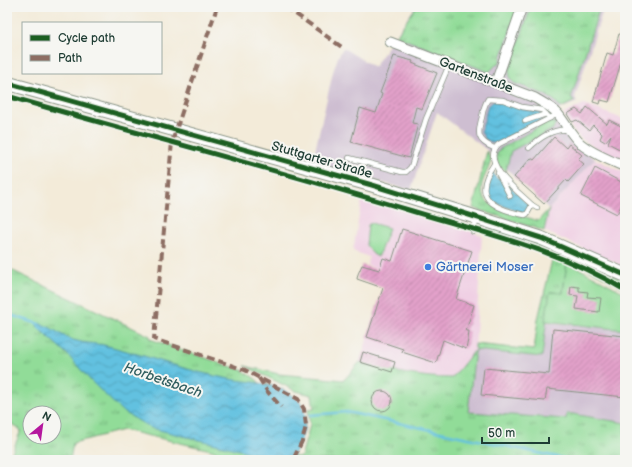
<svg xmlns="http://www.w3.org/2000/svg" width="632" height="467" font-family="'Balsamiq Sans',sans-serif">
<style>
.built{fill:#f0d0e4}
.industrial{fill:#cebed1;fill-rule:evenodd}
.grass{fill:url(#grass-tufts);stroke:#588c66;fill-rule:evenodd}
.garden{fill:#91dc98;stroke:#588c66}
.water{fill:url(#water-waves);stroke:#407f8a}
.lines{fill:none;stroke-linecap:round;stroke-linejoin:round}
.stream{stroke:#62c1e0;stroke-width:2.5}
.building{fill:url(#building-hatch)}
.lane-casing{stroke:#899486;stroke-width:6}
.street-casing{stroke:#899486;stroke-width:11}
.secondary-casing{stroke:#899486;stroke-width:15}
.lane{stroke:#fff;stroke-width:4.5}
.street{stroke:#fff;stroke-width:9}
.secondary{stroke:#fff;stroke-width:13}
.quiet{stroke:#8d6e63;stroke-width:4;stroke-dasharray:8 4;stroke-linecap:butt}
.cycleway-casing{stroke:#f6f6f2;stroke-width:8}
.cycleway{stroke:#1b5e20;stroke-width:5}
.shop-dot{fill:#3f7fe0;stroke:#f6f6f2;stroke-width:1.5}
.labels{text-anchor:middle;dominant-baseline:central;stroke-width:4;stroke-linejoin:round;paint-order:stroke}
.street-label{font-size:13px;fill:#1f3d34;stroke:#f6f6f2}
.shop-label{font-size:13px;fill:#366cbe;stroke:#f6f6f2;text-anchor:start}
.water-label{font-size:14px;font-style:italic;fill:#305e5f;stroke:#f6f6f2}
</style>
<defs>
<pattern id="grass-tufts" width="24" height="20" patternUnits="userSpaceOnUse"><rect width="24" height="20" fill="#91dc98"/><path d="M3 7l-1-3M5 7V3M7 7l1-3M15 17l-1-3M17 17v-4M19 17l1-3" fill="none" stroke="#76b47d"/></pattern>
<pattern id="water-waves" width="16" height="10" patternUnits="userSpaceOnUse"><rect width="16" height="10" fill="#62c1e0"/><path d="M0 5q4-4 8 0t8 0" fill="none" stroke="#509eb6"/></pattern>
<pattern id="building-hatch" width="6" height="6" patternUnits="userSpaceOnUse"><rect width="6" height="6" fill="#e3a1ca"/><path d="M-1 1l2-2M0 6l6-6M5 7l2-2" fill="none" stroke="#b784a5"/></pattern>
</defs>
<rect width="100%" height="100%" fill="#f6f6f2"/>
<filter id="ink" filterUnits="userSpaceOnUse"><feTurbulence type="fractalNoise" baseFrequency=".025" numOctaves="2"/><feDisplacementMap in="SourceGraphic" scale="8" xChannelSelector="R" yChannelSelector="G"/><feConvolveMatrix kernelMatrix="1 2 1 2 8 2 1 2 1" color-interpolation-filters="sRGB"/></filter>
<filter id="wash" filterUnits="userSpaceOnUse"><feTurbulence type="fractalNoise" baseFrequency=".012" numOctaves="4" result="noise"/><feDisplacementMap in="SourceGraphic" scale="16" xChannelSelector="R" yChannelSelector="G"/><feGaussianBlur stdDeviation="0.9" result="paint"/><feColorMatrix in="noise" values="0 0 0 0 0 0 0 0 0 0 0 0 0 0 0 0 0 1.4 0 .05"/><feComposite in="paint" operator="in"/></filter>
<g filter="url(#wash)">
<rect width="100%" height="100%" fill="#f3ebd9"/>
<!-- built -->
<g class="built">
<path d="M584,104L625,120V163L599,150L583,140L575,133L563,114Z"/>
<path d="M595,159L625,173V267L544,231L549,209Z"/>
<path d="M362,198L482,235L475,350L452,378H430L392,372L360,362L388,273L367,265L369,257L353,251Z"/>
</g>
<!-- industrial -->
<g class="industrial">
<path d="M415,7H604L575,97L577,102L554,112L575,142L595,159L549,209L487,150L437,112L411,190L312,164L333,72L338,57L343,48L374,67ZM501,101L522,109L540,112L542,119L481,130L488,105L491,102Z"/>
<path d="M545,322L625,330V423L568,413L567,419L468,412L475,350L541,357Z"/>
</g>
<!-- grass -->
<g class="grass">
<path d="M416,7H518L499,64H497L489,72L396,36Z"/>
<path d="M531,7H600L571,98L575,101L561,108L555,101L544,94L514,83L510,79L509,70Z"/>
<path d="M547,122L556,123L553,129L511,151L506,171L498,166L496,156L500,149Z"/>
<path d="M487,151L491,161C489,169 484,176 482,184C476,211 522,214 538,221L549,209L544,231L473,208Z"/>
<path d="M488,229H497L571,255L625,281V289C579,262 538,245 487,231Z"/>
<path d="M553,256L567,262L563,293L550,292L542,357L475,350L468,412L566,419L567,413L625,423V460H238L211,450L123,430L73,443L70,460H9L21,430L7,421V268L150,336V339L244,371L257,380L282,410L265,383L280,389L292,456L301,457L310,425L308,409L314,408L312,395L296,391L245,366L279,374L344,380L360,362C390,371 419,378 452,378L475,350V344L534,350L538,319ZM30,413H54V437H30Z"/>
</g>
<!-- garden -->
<g class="garden">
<path d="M371,223L389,228L378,257L373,254L366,245L368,225Z"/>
<path d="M567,262L625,293V330L545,321L550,292L563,293Z"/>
</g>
<!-- water -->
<g class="water">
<path d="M496,100L522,109L540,112L542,119L497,143H493L485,139L481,132L488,105Z"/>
<path d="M492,171L497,179L503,178L529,206L527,211L523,213L500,205L489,198L486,186Z"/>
<path d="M38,323C51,326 61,336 73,340C85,344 100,343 112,347C151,357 190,372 230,379C253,383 280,382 298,400C314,417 300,444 291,460H280L151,428L122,411L91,381L66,353L37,327Z"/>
</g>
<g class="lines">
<!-- stream -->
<g class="stream">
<path d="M7,314L39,324"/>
<path d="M310,415L347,412L571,460"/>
</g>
</g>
<g id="blocks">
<!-- building -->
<g class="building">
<path d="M619,34L625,35V56H623L609,102L601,100L600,104L593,102L607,53L613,55Z"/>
<path d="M394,56L413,61L412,63L437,73L422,109L416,107L412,123L418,124L409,158L351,142L360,108L376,113L382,94L380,93Z"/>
<path d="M587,107L607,124L609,120L625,128V152L608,143L611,135L605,142L600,139L602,134L593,125L589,130L577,120L572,122L567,114L576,109L582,114Z"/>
<path d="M554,137L566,148L569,144L582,155L578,159L584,164L568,182L566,180L544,204L514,177L531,158L534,160Z"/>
<path d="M595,168L625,184V198L617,214L581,196Z"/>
<path d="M402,229L472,251L456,299L474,305L466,331H469L468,340L466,349L443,340L436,363L402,352L403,349L367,337L383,288L357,279L358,274L362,265L379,270L383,258L392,261Z"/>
<path d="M571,286L579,287V291L588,292L587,297L601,298L599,312L576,309L578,296L570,295Z"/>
<path d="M553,329L625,336V397L547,389L545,401L481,395L484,368L549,374Z"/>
<path d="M363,352L395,362L392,372L360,362Z"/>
<circle cx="382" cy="401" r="10"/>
</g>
</g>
</g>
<g filter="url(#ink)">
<use href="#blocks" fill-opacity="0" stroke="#899486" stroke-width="1"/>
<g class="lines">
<!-- lane casing -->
<g class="lane-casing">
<g id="lane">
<path d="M525,121L546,114"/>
<path d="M494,148C477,141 477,134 482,117C483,111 484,105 488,99L503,100L522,107L542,110L550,118"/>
<path d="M529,148C539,138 554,128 568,130"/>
<path d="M349,158L402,172H406L411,167L426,119L449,65"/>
<path d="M494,164C471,197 492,209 525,215L527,214L532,205"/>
<path d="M498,173L510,196"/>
<path d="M537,208L532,205C520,193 478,162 499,144L558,114"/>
<path d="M473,232L477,219"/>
</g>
</g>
<!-- street casing -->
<g class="street-casing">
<g id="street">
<path d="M390,42L535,98C543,103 552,107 558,114C566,124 571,135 581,144C593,154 610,160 625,167"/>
<path d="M496,82L522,7"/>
</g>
</g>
<!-- secondary casing -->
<g class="secondary-casing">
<path id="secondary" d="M7,83L372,185L466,214L541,238L625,275"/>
</g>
<!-- lane -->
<use href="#lane" class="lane"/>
<!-- street -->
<use href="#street" class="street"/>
<!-- secondary -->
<use href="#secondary" class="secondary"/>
<!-- quiet -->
<g class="quiet">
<path d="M217,7L172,142L154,339L245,370L298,399L304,409L306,426L302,441L293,460"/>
<path d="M286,7L343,48"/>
<path d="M259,378L267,391L281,407"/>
</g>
<!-- cycleway casing -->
<g class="cycleway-casing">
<g id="cycleway">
<path d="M7,83L372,185L466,214L541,238L625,275"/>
<path d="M7,96C142,135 278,170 412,211C485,233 559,250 625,290"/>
</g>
</g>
<!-- cycleway -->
<use href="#cycleway" class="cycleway"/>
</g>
</g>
<!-- markers -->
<circle class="shop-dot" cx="428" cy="267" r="4"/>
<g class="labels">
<!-- street labels -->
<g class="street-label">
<text transform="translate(476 75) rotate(21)">Gartenstraße</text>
<text transform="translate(322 160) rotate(16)">Stuttgarter Straße</text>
</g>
<!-- shop labels -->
<g class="shop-label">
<text x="436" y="267">Gärtnerei Moser</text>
</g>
<!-- water labels -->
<g class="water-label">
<text transform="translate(163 380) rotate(19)">Horbetsbach</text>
</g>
</g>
<!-- margin -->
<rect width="632" height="467" fill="none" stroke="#f6f6f2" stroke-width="24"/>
<!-- legend -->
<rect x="22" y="22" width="140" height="52" fill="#f6f6f2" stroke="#a0aca6"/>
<rect x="30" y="35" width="20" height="6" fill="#1b5e20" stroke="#a0aca6"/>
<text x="58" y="42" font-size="12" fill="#1f3d34">Cycle path</text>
<rect x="30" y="55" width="20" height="6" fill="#8d6e63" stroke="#a0aca6"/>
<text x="58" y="62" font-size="12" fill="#1f3d34">Path</text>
<!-- north arrow -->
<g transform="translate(42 425) rotate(29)"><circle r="19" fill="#f6f6f2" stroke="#a0aca6"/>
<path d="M0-3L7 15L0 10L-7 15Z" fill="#b5179e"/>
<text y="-6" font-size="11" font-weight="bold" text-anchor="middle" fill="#1f3d34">N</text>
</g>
<!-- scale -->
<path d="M482 437v6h67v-6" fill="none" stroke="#1f3d34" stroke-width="2"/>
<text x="488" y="437" font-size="12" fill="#1f3d34" stroke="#f6f6f2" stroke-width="3" paint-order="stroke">50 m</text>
</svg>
